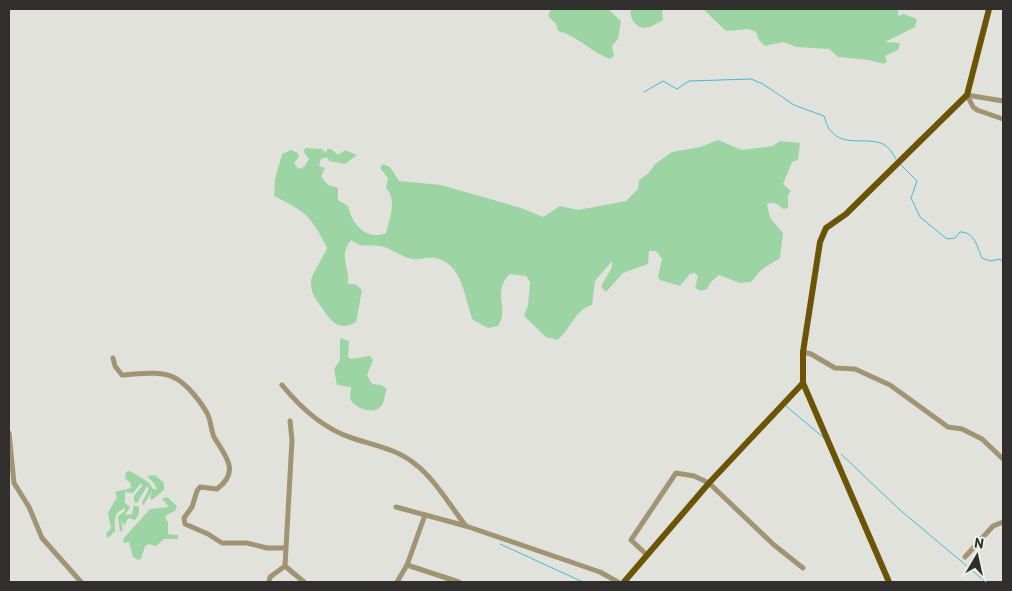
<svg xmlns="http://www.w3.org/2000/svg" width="1012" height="591" font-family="Barlow,sans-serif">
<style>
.green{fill:#9cd5a3}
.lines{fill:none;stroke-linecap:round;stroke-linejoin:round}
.stream{stroke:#46b8d1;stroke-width:1}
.minor{stroke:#a19474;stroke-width:5}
.major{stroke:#6c5406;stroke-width:6}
</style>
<rect width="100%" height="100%" fill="#e2e2dd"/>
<!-- green -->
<g class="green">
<path d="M551,9H608L621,21L618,39L612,46L614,56L610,59C591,52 578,36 558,31L556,24L548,16Z"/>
<path d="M631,9H665L662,11L663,20L650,27L643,28C635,26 629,18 631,9Z"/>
<path d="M703,9H898V16L904,14L917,19L915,27L885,42L900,43L898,50L885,56L887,61L884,64L869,60L838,57L829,49L797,47L783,42L765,46L759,40L756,32L748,29L726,31Z"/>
<path d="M718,140L742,150L773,146L780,141L800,143L798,160L792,162L783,184L791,191L788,195V208L783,209C778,204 773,201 767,204L770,218L783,233L780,258L761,270L751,282L740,283L719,275L711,282L707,289L701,291L695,288L698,276L695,273L690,274L680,286L660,280L658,277L662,259L656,251H649L648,264L623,273L606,292L601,287C604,277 613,272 612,261L595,281L592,305C574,310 571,330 557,340L546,337L524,316L528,305L530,282L526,276L510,274C491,292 510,309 498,326L488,328L473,320C464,299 463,263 435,258C427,257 420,260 412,259C401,257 389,247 380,246C366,244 364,249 351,240C338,258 350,265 348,284H355L362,290L356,322C341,331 333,324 324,311C317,300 310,295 311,280C312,274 324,256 327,248C311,216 306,212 274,196L275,179L282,154L291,150L298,153L299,157L294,163L298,169L304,167L309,159L303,151L306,148L322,149L326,153L327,149H331L338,155L345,150L357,155L345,164L329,161L327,157L321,159L319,166L325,168L321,177L328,185L338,188V200L348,206C352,224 366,241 386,233C390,218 397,200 386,188L388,178L380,168L383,164L390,167L399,181L441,185L521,208L543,217L560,206L578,210L626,201L638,189L639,180L649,173L655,164L672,152L700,147Z"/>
<path d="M340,338L349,341L348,357L351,359L370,356L373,360L367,375L372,384L381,385L387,389C384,394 385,400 382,405C374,416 356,409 350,399L351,387L337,385L334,369L340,360Z"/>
<path d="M130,471L148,482L153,489H157L154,483L147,476L155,475L164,483V490L152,500L150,498L152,491L143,506L142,502L149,489L147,486L137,503L134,502V496L142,486L141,483L133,493L125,492V503L130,507L125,515L132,514L134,505L139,507V514L135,520L128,518L124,526L121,519L123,530L120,532L118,516L125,511V508C113,513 115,519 115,531L108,538L106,534L111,528L108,513L117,497L115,492L131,488L130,482L125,479L126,472Z"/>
<path d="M167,497L177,506L175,511L165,516L168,523V534L178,535V539H164L156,546L149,544L145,546L141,559L138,560L133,557L129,542L124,543L123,539L150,509L169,507L162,499Z"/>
</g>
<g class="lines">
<!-- stream -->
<g class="stream">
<path d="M644,92L663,81L677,89L689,81L751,79L763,84L794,105L824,116C826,120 826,124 828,127C841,149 865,136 883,144C889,147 893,154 896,159"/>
<path d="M901,165L917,181L911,198L920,217L947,239L955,238L960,232C975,232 977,247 982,258L990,261L1000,259L1003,263"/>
<path d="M786,406L824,438"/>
<path d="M841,454L900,510L986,582"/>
<path d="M500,544L583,582"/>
</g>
<!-- minor -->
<g class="minor">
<path d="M1003,101L967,95L973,107L977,110L1003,119"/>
<path d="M803,352L811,354L835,368L855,369L890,385L948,427L962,429L982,439L1003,459"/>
<path d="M113,358L115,366L122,375C139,374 161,370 175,378C187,384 202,403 208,415C211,422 211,430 214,437C225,456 241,471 217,489L200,487L197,491L192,507L184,518L185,524L208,534L222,543H247L267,548H285"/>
<path d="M282,385C300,407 324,429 352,438C373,445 397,449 415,464C434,478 451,507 466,526"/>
<path d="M290,421L292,440L285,566L304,582"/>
<path d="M9,433L14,483L29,507L42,538L81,582"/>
<path d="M396,507L466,526L600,572L618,582"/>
<path d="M647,555L631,540L676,473L694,476L709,483L774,545L803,568"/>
<path d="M965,557L993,526L1003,522"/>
<path d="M407,565L459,582"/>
<path d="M269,582L270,577L285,566"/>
<path d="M397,582L407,565L425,515"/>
</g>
<!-- major -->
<g class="major">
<path d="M803,383L889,582"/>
<path d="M624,582L709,483L803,383V352L820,242L826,228L846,214L967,95L989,9"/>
</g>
</g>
<!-- border -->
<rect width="1012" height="591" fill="none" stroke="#302f2e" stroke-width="20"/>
<!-- north arrow -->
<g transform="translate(977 556) rotate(9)" stroke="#efefea" stroke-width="4" paint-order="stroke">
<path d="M0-4L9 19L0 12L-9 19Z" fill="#302f2e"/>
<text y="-8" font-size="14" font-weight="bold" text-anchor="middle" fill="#302f2e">N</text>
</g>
</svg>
